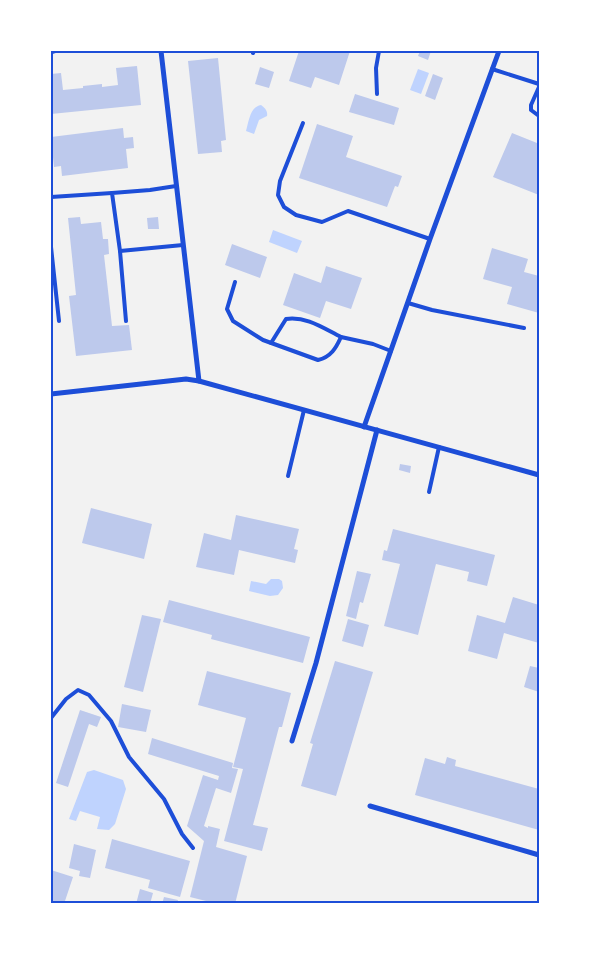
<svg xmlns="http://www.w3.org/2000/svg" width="590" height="955" font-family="'Work Sans',sans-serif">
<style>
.water{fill:#bfd3fe}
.building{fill:#bdc9ec}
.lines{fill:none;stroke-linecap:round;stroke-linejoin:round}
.service{stroke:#1d4ed8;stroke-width:4}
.minor{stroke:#1d4ed8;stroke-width:5}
.neatline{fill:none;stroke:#1d4ed8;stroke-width:2}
</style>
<rect width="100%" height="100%" fill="#f2f2f2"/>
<!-- water -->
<g class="water">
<path d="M418,69L429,73L421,94L410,90Z"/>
<path d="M261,105C265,108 268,111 267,116L259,120L254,134L246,131C249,121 250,107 261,105Z"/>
<path d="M273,230L302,241L297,253L269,242Z"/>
<path d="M271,579H279L282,581L283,588L278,595L270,596L249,591L251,581L266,584Z"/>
<path d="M94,770L123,780L126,789L115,824L109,830L97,829L100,817L80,811L76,821L69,819L87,772Z"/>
</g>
<!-- building -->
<g class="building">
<path d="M299,51H350L339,85L315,77L311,88L289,81Z"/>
<path d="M420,51H431L428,60L418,56Z"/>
<path d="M218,58L226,140L221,141L222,152L198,154L188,61Z"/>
<path d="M137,66L141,105L51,114V74L61,73L63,90L83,88V86L102,84V87L118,85L116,68Z"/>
<path d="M260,67L274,72L269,88L255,84Z"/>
<path d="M433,74L443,78L435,100L425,96Z"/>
<path d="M355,94L399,108L394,125L349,112Z"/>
<path d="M317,124L353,136L346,157L402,176L398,187L395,186L387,207L299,178Z"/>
<path d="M123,128L124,138L133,137L134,148L126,149L128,168L62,176L61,166L54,167L51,137Z"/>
<path d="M512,133L537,143L539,138V195L493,177Z"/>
<path d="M80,217L81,224L101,222L103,239H108L109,254L104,255L112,326L129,325L132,350L76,356L69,296L76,295L68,218Z"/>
<path d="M158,217L159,229H148L147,218Z"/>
<path d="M232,244L267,257L260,278L225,265Z"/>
<path d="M492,248L528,259L524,272L539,276V313L507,304L512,287L483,279Z"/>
<path d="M326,266L362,278L351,309L326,301L320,318L283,305L294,273L321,283Z"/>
<path d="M400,464L411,466L410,473L399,470Z"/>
<path d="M91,508L152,524L144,559L82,543Z"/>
<path d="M236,515L299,529L294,549L298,550L295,563L239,550L234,575L196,567L204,533L231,540Z"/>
<path d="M393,529L495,555L487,586L467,581L469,572L436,564L418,635L384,626L400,564L382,560L384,550L387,551Z"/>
<path d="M357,571L371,574L363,603L360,602L356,619L346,616Z"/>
<path d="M513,597L539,605V643L504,633L497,659L468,651L477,615L505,623Z"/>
<path d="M169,600L310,637L303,663L211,639L212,635L163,622Z"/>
<path d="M142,615L161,619L143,692L124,687Z"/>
<path d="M348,619L369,625L363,647L342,641Z"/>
<path d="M335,661L373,672L336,796L301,786L313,744L310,743Z"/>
<path d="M530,666L539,668V692L524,687Z"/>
<path d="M207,671L291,693L282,727H279L253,825L268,828L262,851L224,841L243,769L233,767L246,718L198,705Z"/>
<path d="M122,704L151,710L146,732L118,727Z"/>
<path d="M80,710L101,717L97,727L89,724L68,787L56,783Z"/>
<path d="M152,738L233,763L232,768L238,769L231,793L216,788L204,826L208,828V826L220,829L216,847L247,856L235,904H218L190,897L204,841L187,826L203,775L218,780L219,776L148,754Z"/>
<path d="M447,757L456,760L455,766L539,789V830L415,795L425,758L445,764Z"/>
<path d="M112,839L190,861L180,897L148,888L150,880L105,868Z"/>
<path d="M74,844L96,850L90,878L79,876L80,871L69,868Z"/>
<path d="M51,870L73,877L64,904H51Z"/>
<path d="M140,889L153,893L150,904H136Z"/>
<path d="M164,897L178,900L177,904H162Z"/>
</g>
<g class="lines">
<!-- service -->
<g class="service">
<path d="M253,53L254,51"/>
<path d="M492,69L539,84"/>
<path d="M539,87L531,105V110L539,116"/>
<path d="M377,94L376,68L379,51"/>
<path d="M303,123L280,181L278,195L284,207L296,215L322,222L348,211L430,239"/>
<path d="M51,197L112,193"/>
<path d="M51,247L59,321"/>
<path d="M120,251L183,245"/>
<path d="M235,282L227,309L233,321L263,340L318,360C331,357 336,348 341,337L373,344L391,351"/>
<path d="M408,303L432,310L524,328"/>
<path d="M126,321L120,251L112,193L150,190L176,186"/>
<path d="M271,343L286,319C306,316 323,328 341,337"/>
<path d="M288,476L304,410"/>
<path d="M429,492L439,447"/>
<path d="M51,718L66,699L78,690L89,695L111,721L129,757L164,799L182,834L193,848"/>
</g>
<!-- minor -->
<g class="minor">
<path d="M161,51L199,381"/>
<path d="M51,52L54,51"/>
<path d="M51,394L186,379L199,381L539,475"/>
<path d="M364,427L430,239L499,51"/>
<path d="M292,741L316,663L377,430"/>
<path d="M370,806L539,855"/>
</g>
</g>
<!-- border -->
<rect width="590" height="955" fill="none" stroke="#ffffff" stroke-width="105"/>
<rect x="52" y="52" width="486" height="850" class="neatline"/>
</svg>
